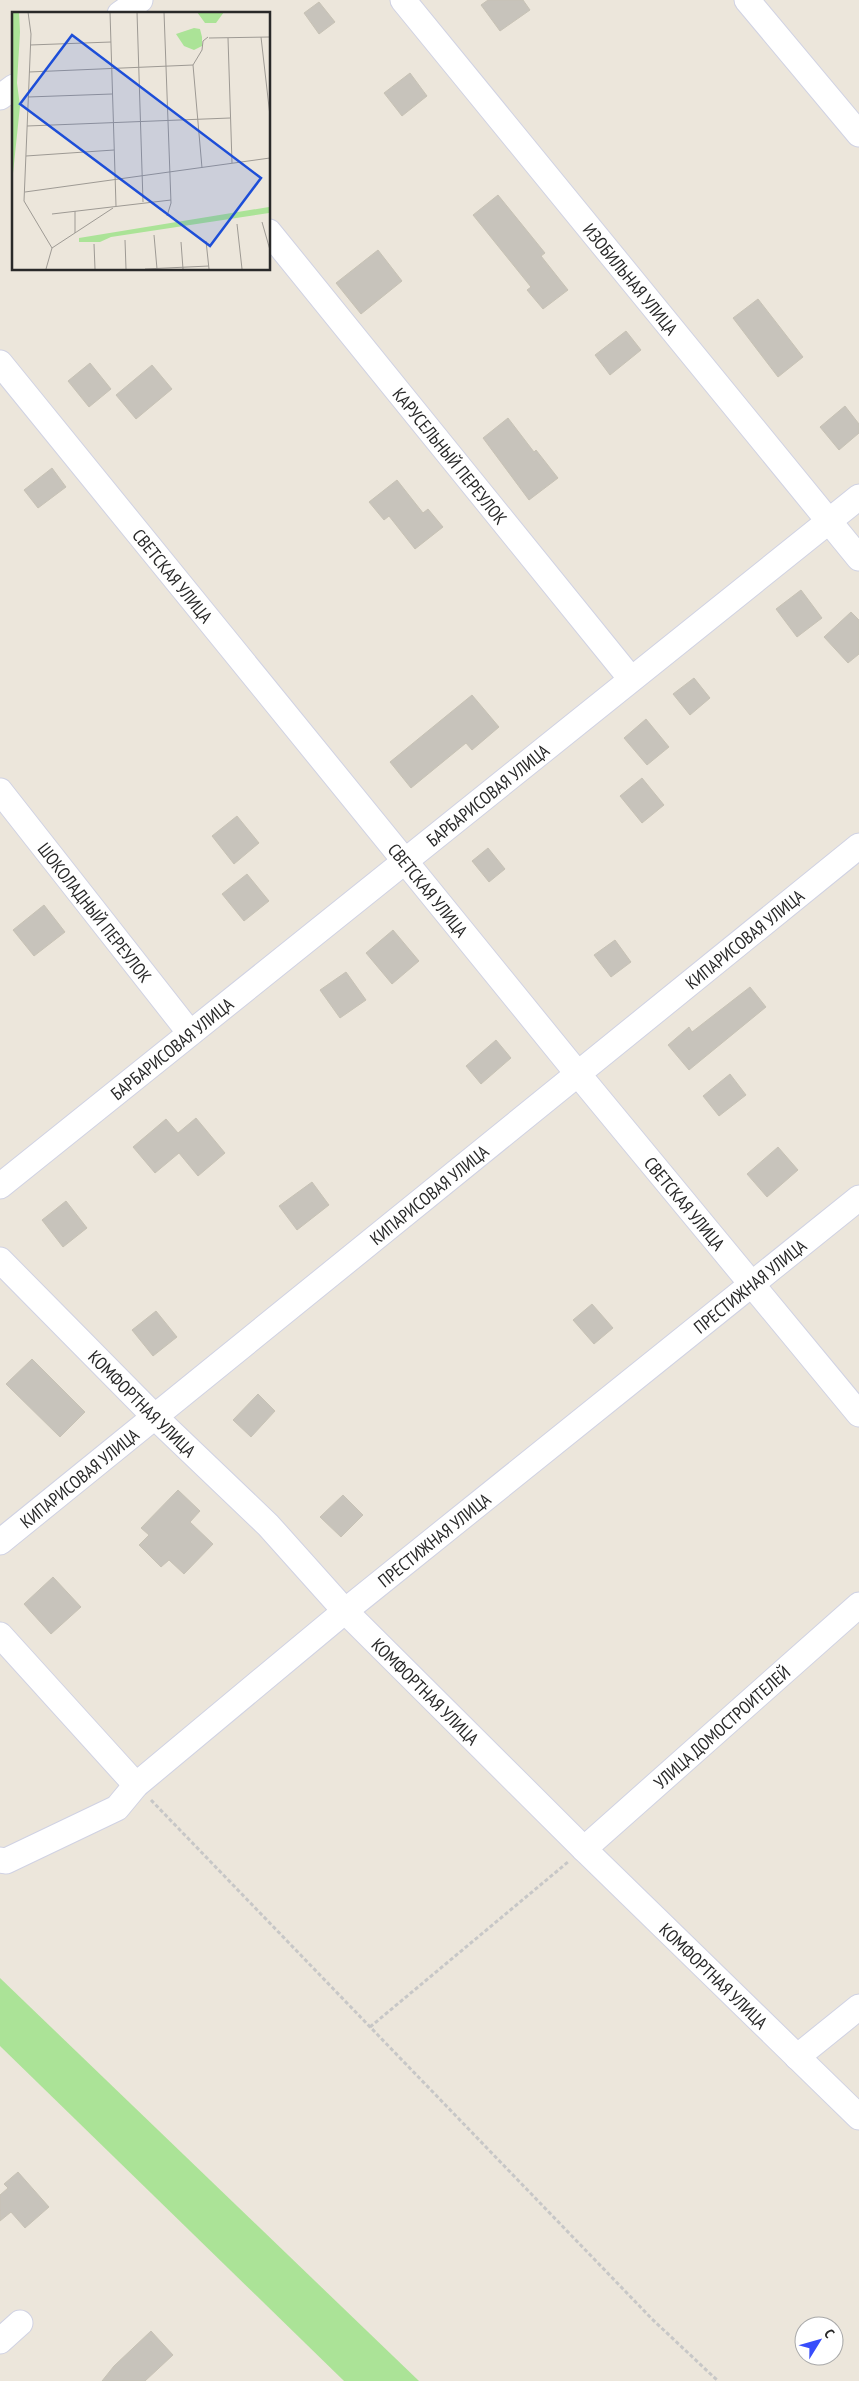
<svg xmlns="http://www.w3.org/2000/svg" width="859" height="2381" font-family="'PT Sans Narrow',sans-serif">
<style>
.green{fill:#abe397}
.building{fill:#c7c3bb;stroke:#c7c2b5}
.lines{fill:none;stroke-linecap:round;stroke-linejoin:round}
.minor-casing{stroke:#d0d2e3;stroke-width:27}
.path{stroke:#c7c7c7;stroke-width:3;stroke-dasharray:4 2.5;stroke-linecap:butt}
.minor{stroke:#fff;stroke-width:25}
.labels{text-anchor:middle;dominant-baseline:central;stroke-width:4.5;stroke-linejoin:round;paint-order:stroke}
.street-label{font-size:18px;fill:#292929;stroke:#fff}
.inset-road{fill:none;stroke:#9e9a94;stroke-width:1}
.view{fill:#1d4ed8;fill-opacity:0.15;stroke:#1d4ed8;stroke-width:2.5}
.inset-edge{fill:none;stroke:#292929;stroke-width:2.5}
</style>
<rect width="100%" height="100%" fill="#ece6db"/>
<!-- green -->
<path class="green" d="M0,1978L419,2381H344L0,2046Z"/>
<!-- building -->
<g class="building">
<path d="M488,0H523L530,10L500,31L481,5Z"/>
<path d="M319,2L335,22L319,34L304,13Z"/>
<path d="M410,73L427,96L402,116L384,93Z"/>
<path d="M498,195L545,253L541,256L568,290L543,309L527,290L531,287L473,215Z"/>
<path d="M378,250L402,281L361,314L336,283Z"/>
<path d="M758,299L803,357L778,377L733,318Z"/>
<path d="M626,331L641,350L610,375L595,355Z"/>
<path d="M90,363L111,389L89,407L68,381Z"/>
<path d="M152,365L172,389L136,419L116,395Z"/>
<path d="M845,406L859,424V433L839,450L820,427Z"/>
<path d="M508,418L534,452L536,450L558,478L529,500L483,438Z"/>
<path d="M52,468L66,487L38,508L24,490Z"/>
<path d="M397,480L423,513L428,509L443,527L415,549L389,516L384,520L369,502Z"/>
<path d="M801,590L822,618L797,637L776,609Z"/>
<path d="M851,612L859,620V654L848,663L824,637Z"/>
<path d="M694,678L710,698L690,715L673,694Z"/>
<path d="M472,695L499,727L472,750L466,743L411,788L390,762Z"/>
<path d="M646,719L669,747L647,765L624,738Z"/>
<path d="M642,778L664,805L642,823L620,796Z"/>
<path d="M237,816L259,843L234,864L212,836Z"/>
<path d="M488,848L505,869L489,882L472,861Z"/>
<path d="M247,874L269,901L244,921L222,894Z"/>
<path d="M44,905L65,932L34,956L13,930Z"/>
<path d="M393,930L419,961L392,984L366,953Z"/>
<path d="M615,940L631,962L611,977L594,955Z"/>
<path d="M346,972L366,1000L340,1018L320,990Z"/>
<path d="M750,987L766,1007L689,1070L668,1045L689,1027L692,1032Z"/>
<path d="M496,1040L511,1058L481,1084L466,1066Z"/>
<path d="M730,1074L746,1095L719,1116L703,1096Z"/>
<path d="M196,1118L225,1153L198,1176L179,1153L155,1173L133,1147L166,1119L178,1133Z"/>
<path d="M778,1147L798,1170L767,1197L747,1174Z"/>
<path d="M312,1182L329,1205L297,1230L279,1206Z"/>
<path d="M66,1201L87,1228L63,1247L42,1220Z"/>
<path d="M592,1304L613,1328L594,1344L573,1320Z"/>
<path d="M156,1311L177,1337L153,1356L132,1330Z"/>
<path d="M32,1359L85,1412L60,1437L6,1384Z"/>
<path d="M258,1394L275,1411L251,1437L233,1420Z"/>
<path d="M178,1490L200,1511L190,1522L213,1544L184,1574L169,1560L161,1567L139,1545L149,1535L141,1528Z"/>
<path d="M343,1495L363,1515L341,1537L320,1517Z"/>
<path d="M53,1577L81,1607L51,1634L24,1604Z"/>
<path d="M18,2172L49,2207L25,2228L11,2212L0,2221V2195L8,2188L4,2184Z"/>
<path d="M151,2331L173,2355L145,2381H102L114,2366Z"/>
</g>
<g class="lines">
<!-- minor casing -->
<g class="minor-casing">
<g id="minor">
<path id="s1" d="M403,0L859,558"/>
<path d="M747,0L859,134"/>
<path d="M120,14L140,0"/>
<path d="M0,97L14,87"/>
<path id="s2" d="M269,232L631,679"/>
<path id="s3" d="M0,363L578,1074L859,1414"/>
<path id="s4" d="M0,791L190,1033"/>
<path id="s5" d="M0,1186L859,497"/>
<path id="s6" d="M0,1260L155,1417L268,1525L345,1611L584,1849L859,2117"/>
<path id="s7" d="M0,1542L859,846"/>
<path d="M0,1635L136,1785"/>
<path id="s8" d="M584,1849L859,1605"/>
<path id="s9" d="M0,1860L6,1861L117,1808L136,1785L345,1611L859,1198"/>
<path d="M797,2057L859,2007"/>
<path d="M0,2341L20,2323"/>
</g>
</g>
<!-- path -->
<g class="path">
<path d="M151,1800L652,2319L718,2381"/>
<path d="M370,2027L568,1862"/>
</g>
<!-- minor -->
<use href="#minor" class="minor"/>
</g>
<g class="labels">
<!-- street labels -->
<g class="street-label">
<text stroke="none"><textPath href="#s1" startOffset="360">ИЗОБИЛЬНАЯ УЛИЦА</textPath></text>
<text stroke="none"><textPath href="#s2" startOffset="288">КАРУСЕЛЬНЫЙ ПЕРЕУЛОК</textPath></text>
<text stroke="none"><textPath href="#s3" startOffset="274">СВЕТСКАЯ УЛИЦА</textPath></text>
<text stroke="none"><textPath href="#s5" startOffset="625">БАРБАРИСОВАЯ УЛИЦА</textPath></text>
<text stroke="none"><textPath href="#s3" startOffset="679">СВЕТСКАЯ УЛИЦА</textPath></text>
<text stroke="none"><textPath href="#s4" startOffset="154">ШОКОЛАДНЫЙ ПЕРЕУЛОК</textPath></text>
<text stroke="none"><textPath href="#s7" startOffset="958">КИПАРИСОВАЯ УЛИЦА</textPath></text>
<text stroke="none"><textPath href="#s5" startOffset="220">БАРБАРИСОВАЯ УЛИЦА</textPath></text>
<text stroke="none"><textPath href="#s7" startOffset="552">КИПАРИСОВАЯ УЛИЦА</textPath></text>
<text stroke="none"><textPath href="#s3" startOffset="1084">СВЕТСКАЯ УЛИЦА</textPath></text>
<text stroke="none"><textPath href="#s9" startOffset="950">ПРЕСТИЖНАЯ УЛИЦА</textPath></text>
<text stroke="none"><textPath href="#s6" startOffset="202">КОМФОРТНАЯ УЛИЦА</textPath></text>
<text stroke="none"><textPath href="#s7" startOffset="102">КИПАРИСОВАЯ УЛИЦА</textPath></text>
<text stroke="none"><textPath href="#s9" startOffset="545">ПРЕСТИЖНАЯ УЛИЦА</textPath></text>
<text stroke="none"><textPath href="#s6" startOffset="606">КОМФОРТНАЯ УЛИЦА</textPath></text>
<text stroke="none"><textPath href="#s8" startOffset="184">УЛИЦА ДОМОСТРОИТЕЛЕЙ</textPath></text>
<text stroke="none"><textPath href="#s6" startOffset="1011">КОМФОРТНАЯ УЛИЦА</textPath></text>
</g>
</g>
<!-- overview -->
<g transform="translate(12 12)">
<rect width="258" height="258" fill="#ece6db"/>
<path d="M0,0H7L8,20L5,71L8,94L0,171ZM185,0H212L204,11H193ZM182,16L188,17L190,25V34L182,38L172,34L164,22ZM257,195V201L99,225L88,230H67V226Z" fill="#abe397"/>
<path class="inset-road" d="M16,0L19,22L12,189L40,236M98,0L104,194M125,0L131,190M152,0L159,191L155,204M249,25L258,104M197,26L258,25M216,26L220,151M18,33L99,30M17,60L181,53M16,85L100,82M15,114L218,106M14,144L102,138M190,156L181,53L190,38L191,29L196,25M13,180L258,146M40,202L159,188M250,210L258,238M225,212L230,257M63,221V199M142,223L145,257M113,228L114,257M194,229L197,257M169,230L171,257M82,232L83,257M40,236L101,196M34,257L40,236M133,257L197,254"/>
<path class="view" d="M60,23L249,166L198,234L8,92Z"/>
<rect width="258" height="258" class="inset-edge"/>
</g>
<!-- north arrow -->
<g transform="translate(819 2341) rotate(53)"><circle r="24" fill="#ffffff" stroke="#a9a9a9"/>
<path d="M0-4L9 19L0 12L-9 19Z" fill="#384dfb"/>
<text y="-8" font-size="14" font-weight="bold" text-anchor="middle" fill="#292929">С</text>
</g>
</svg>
